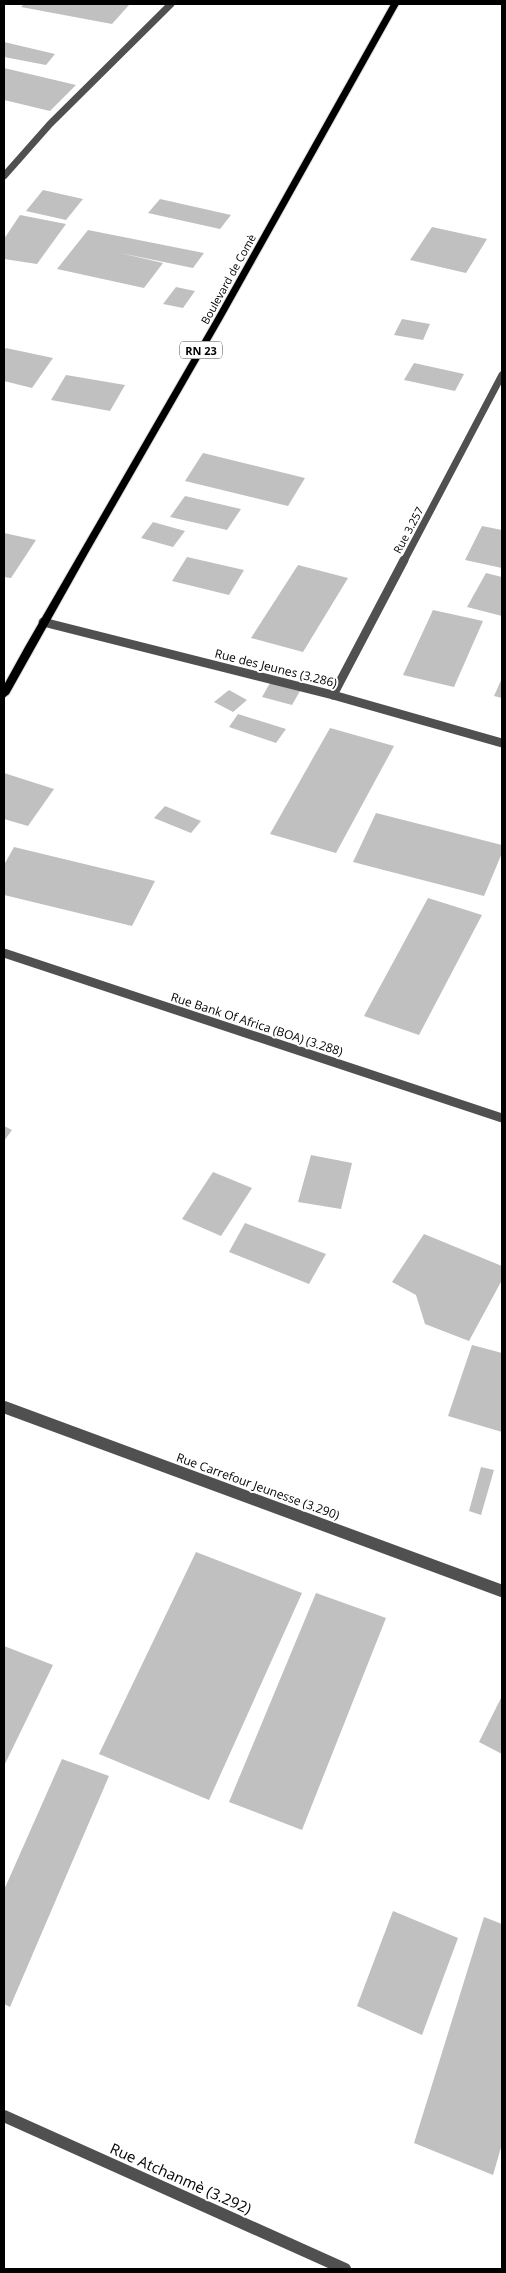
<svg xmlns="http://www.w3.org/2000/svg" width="506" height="2273" font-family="'Open Sans',sans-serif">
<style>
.building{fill:#c0c0c0}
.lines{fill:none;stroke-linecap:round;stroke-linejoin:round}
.primary-casing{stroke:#dbdbdb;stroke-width:2}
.minor-far2{stroke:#505050;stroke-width:7}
.minor-far1{stroke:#505050;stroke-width:9}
.minor{stroke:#505050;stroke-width:12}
.primary{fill:#000;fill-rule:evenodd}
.labels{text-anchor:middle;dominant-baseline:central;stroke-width:4;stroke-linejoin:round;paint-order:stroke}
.far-street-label{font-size:11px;fill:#000;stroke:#fff}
.shield{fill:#fff;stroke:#4c4c4c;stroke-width:1}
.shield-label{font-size:11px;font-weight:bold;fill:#000}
.street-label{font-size:12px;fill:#000;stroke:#fff}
.near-street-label{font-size:15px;fill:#000;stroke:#fff}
</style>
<rect width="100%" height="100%" fill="#fff"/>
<!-- building -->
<g class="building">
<path d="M24,4H123L129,5L112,24L21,7Z"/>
<path d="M4,42L55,54L46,65L4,57Z"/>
<path d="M4,68L76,85L50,111L4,100Z"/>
<path d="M43,190L83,199L66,220L26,211Z"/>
<path d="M160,199L231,215L220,229L148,213Z"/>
<path d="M20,215L66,224L37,264L4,259V239Z"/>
<path d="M432,227L487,239L466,273L410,260Z"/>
<path d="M88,230L204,253L193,268L120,253L163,263L144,288L57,269Z"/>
<path d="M176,287L195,291L183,308L163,304Z"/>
<path d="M402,319L430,324L423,340L394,335Z"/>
<path d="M6,348L53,358L32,388L4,381V351Z"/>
<path d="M414,363L464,374L455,391L404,380Z"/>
<path d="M66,375L125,385L110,411L51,400Z"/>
<path d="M203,453L305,478L288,506L185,481Z"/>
<path d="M185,496L241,509L227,530L170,517Z"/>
<path d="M153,522L185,531L173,547L141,538Z"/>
<path d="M482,526L502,530V568L465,560Z"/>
<path d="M4,533L36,540L11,578L4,577Z"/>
<path d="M187,557L244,570L229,595L172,581Z"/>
<path d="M298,565L348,578L303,652L251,638Z"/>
<path d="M486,573L502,577V616L467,607Z"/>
<path d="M433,610L483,621L454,687L403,675Z"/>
<path d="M502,678V698L494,696Z"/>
<path d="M270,683L300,691L292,705L262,697Z"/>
<path d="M229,690L247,700L233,712L214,702Z"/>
<path d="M238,714L286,729L276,743L229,727Z"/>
<path d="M330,728L394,746L336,853L270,834Z"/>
<path d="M4,773L54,789L28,826L4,819Z"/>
<path d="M165,806L201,821L191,833L154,818Z"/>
<path d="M376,813L502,845V853L484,896L353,862Z"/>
<path d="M14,847L155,881L132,926L4,895V865Z"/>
<path d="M428,898L482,915L419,1035L364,1016Z"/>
<path d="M4,1126L12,1130L4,1141Z"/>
<path d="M311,1155L352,1163L341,1209L298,1202Z"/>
<path d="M213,1172L252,1188L221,1236L182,1219Z"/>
<path d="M245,1223L326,1254L309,1284L229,1252Z"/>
<path d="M424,1234L502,1266V1280L469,1341L425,1324L416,1295L392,1282Z"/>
<path d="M472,1345L502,1353V1432L448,1416Z"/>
<path d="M481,1467L494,1470L481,1515L469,1511Z"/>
<path d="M196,1552L302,1593L209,1800L99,1754Z"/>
<path d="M316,1593L386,1618L302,1830L229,1802Z"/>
<path d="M4,1646L53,1665L4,1766Z"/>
<path d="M502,1696V1754L479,1742Z"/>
<path d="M62,1759L109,1776L10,2007L4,2004V1890Z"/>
<path d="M393,1911L458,1938L422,2035L357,2006Z"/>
<path d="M484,1917L502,1924V2144L493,2175L414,2143Z"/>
</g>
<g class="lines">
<!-- primary casing -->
<g class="primary-casing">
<path id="primary" d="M391,4H399L222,320L88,553L9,694L4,698V685L25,647L214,320Z"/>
</g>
<!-- minor-far2 -->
<g class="minor-far2">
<path d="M4,176L50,124L171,4"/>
<path d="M404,561L502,375"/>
</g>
<!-- minor-far1 -->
<g class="minor-far1">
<path d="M43,622L333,695L502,743"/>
<path d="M333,695L404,560"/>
<path d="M4,953L502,1118"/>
</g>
<!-- minor -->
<g class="minor">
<path d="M4,1407L502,1591"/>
<path d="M4,2116L345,2269"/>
</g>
<!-- primary -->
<use href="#primary" class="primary"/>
</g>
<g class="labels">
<!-- far-street labels -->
<g class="far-street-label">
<text transform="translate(228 279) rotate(-61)">Boulevard de Comè</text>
<text transform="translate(408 530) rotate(-62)">Rue 3.257</text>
</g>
<!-- shield labels -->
<rect class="shield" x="180" y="341.5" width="42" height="17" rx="4"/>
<g class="shield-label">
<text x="201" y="350">RN 23</text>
</g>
<!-- street labels -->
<g class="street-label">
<text transform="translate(276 668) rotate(14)">Rue des Jeunes (3.286)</text>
<text transform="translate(257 1024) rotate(18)">Rue Bank Of Africa (BOA) (3.288)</text>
<text transform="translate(258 1486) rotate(20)">Rue Carrefour Jeunesse (3.290)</text>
</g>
<!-- near-street labels -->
<g class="near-street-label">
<text transform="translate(181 2178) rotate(24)">Rue Atchanmè (3.292)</text>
</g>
</g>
<!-- border -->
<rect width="506" height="2273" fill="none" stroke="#000000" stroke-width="10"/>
</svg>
